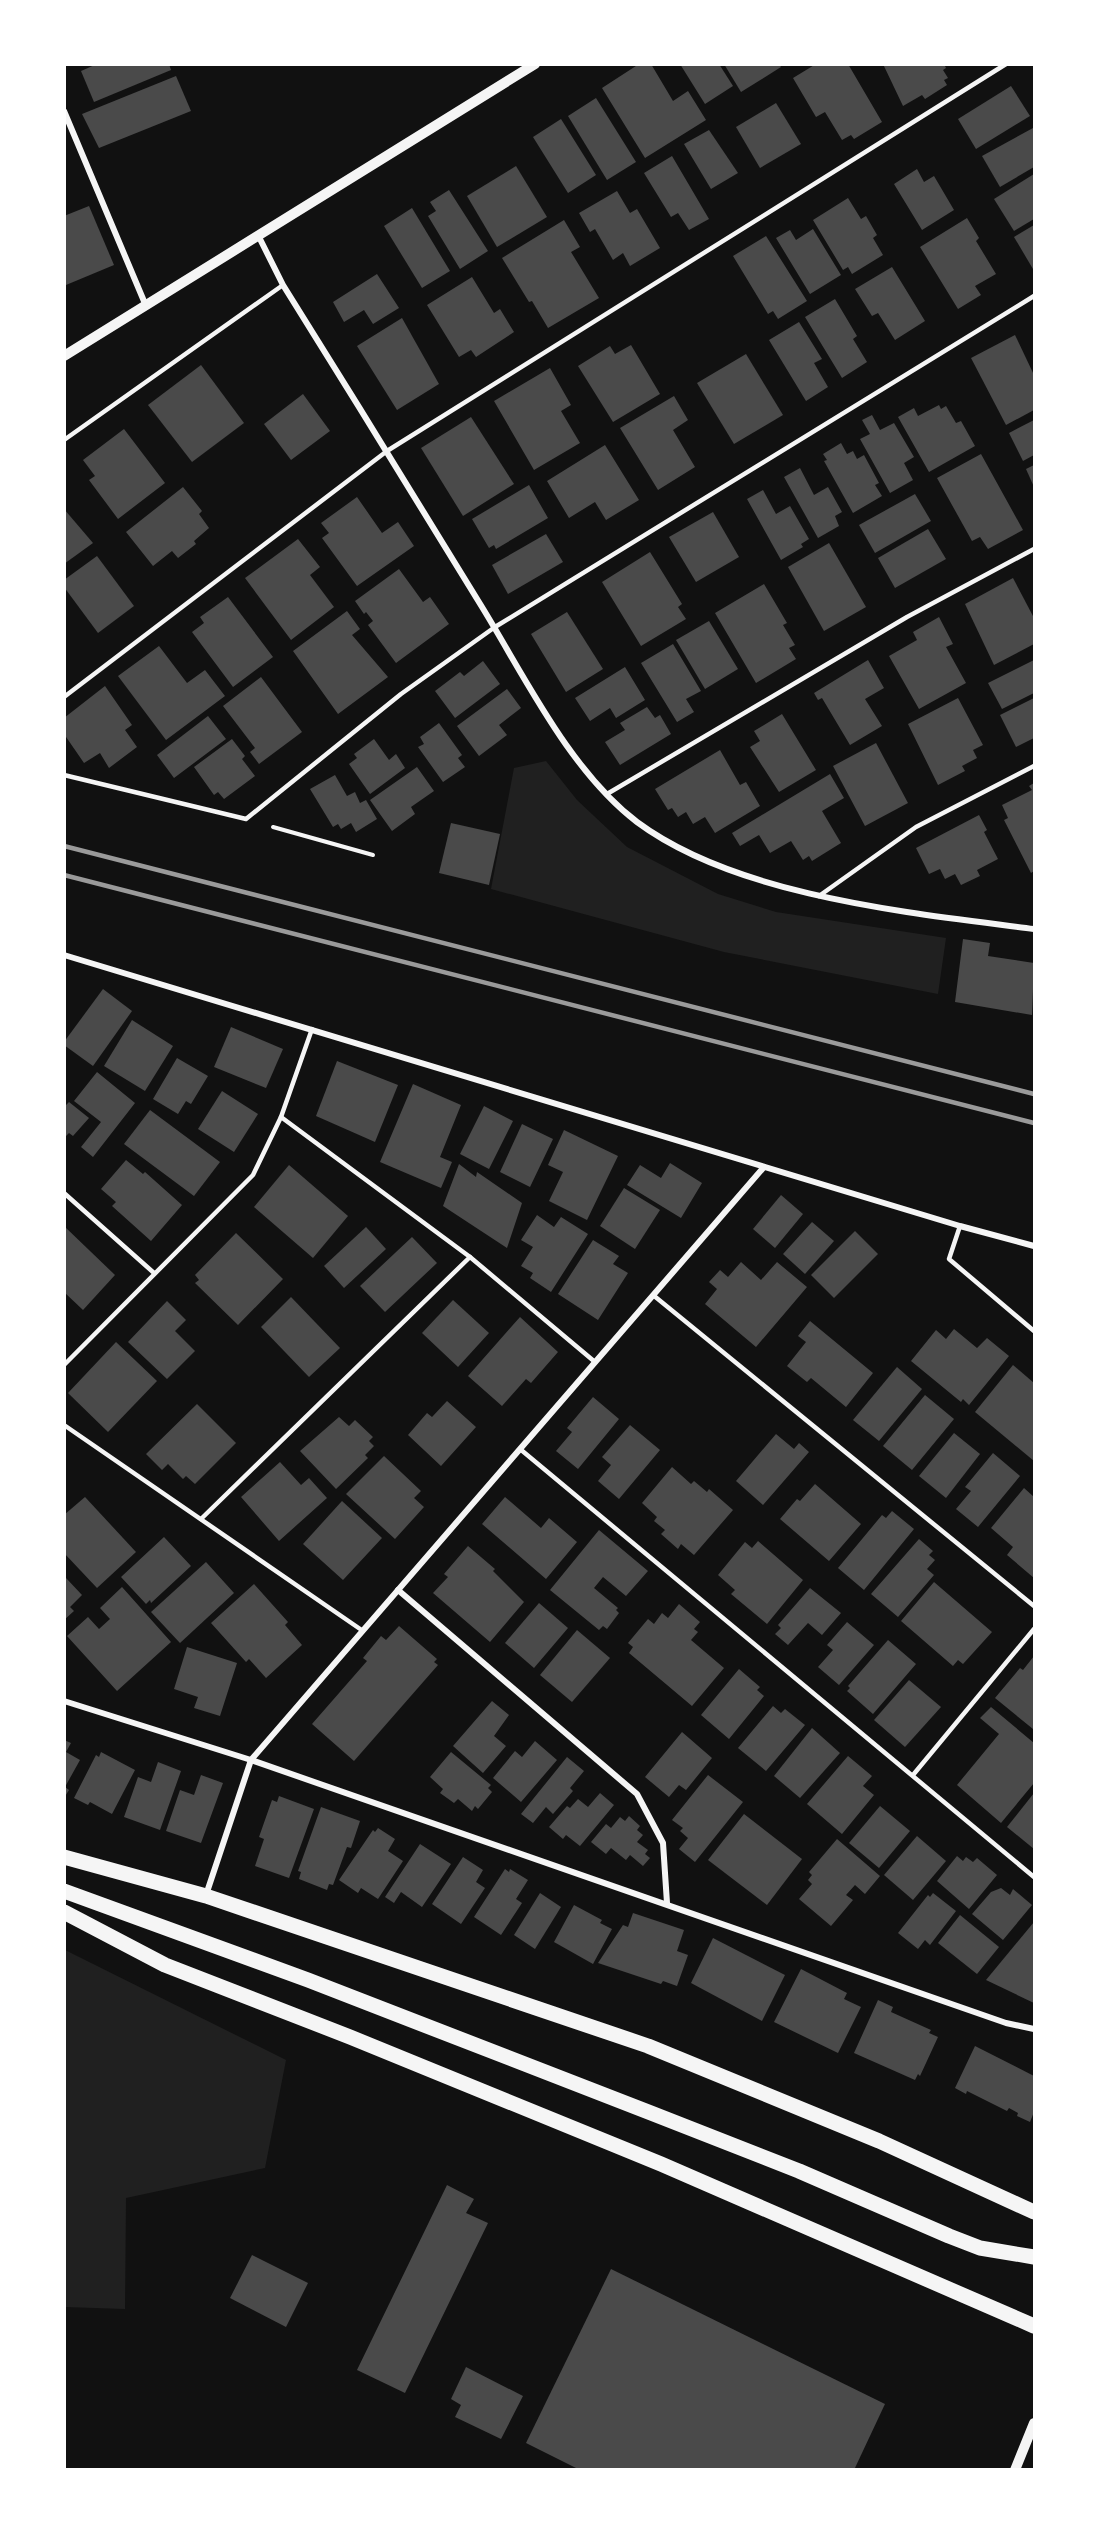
<svg xmlns="http://www.w3.org/2000/svg" width="1099" height="2534" font-family="Mulish,sans-serif">
<style>
.green{fill:#202020}
.building{fill:#4a4a4a}
.lines{fill:none;stroke-linecap:round;stroke-linejoin:round}
.path{stroke:#f5f5f5;stroke-width:4}
.service{stroke:#f5f5f5;stroke-width:4.5}
.minor{stroke:#f5f5f5;stroke-width:6}
.tertiary{stroke:#f5f5f5;stroke-width:10}
.primary{stroke:#f5f5f5;stroke-width:15}
.rail{stroke:#9a9a9a;stroke-width:4.5}
</style>
<rect width="100%" height="100%" fill="#111"/>
<!-- green -->
<g class="green">
<path d="M546,761L577,800L627,847L718,894L776,912L946,938L938,994L724,952L491,889L514,768Z"/>
<path d="M65,1950L286,2060L265,2168L126,2198L125,2309L65,2307Z"/>
</g>
<!-- building -->
<g class="building">
<path d="M97,64H169L171,70L94,102L81,71Z"/>
<path d="M639,64H651L673,101L688,91L706,120L645,158L602,88Z"/>
<path d="M680,64H719L733,86L705,104Z"/>
<path d="M724,64H779L781,67L741,92Z"/>
<path d="M816,64H848L882,122L854,139L851,135L842,140L825,112L816,117L793,78Z"/>
<path d="M883,64H944L946,68L943,70L948,78L944,80L947,85L925,99L922,95L903,106Z"/>
<path d="M176,76L191,111L99,148L82,114Z"/>
<path d="M1011,86L1030,116L976,149L958,119Z"/>
<path d="M596,98L636,162L607,180L568,116Z"/>
<path d="M776,103L801,144L760,168L736,127Z"/>
<path d="M561,119L596,175L568,193L533,137Z"/>
<path d="M1033,128L1034,167L1000,187L982,156Z"/>
<path d="M709,130L738,173L711,189L684,144Z"/>
<path d="M672,156L709,219L689,230L678,213L671,217L644,173Z"/>
<path d="M516,166L547,217L497,247L467,196Z"/>
<path d="M917,169L924,182L934,176L954,210L922,230L894,184Z"/>
<path d="M1034,174V219L1014,231L994,199Z"/>
<path d="M449,190L488,251L460,269L428,216L436,211L430,202Z"/>
<path d="M617,191L630,213L637,209L660,248L630,266L623,253L613,260L595,229L590,232L579,213Z"/>
<path d="M848,198L861,219L866,216L877,235L873,238L883,255L852,274L848,267L843,270L813,220Z"/>
<path d="M89,206L114,265L66,285L64,216Z"/>
<path d="M412,208L450,271L422,288L384,226Z"/>
<path d="M967,218L979,238L976,241L996,274L975,286L981,295L958,309L920,247Z"/>
<path d="M564,220L580,247L571,252L599,298L548,328L532,301L529,302L502,258Z"/>
<path d="M1034,225V268L1033,269L1014,237Z"/>
<path d="M813,229L841,275L810,294L776,238L790,230L796,240Z"/>
<path d="M766,236L807,301L778,319L773,311L768,314L733,256Z"/>
<path d="M892,267L925,321L895,340L878,313L872,316L855,289Z"/>
<path d="M377,274L399,308L373,324L364,310L344,322L333,302Z"/>
<path d="M472,277L494,313L500,309L514,332L476,357L471,350L459,357L427,305Z"/>
<path d="M835,299L857,336L853,339L867,362L842,378L805,317Z"/>
<path d="M402,318L439,384L397,410L357,346Z"/>
<path d="M799,322L822,359L814,363L828,387L806,401L769,340Z"/>
<path d="M1015,335L1034,375V410L1006,425L971,358Z"/>
<path d="M631,345L660,394L613,422L578,366L610,346L615,354Z"/>
<path d="M746,354L783,415L734,444L697,383Z"/>
<path d="M201,365L244,423L192,462L148,405Z"/>
<path d="M550,368L571,405L561,411L580,443L534,470L494,401Z"/>
<path d="M303,394L330,431L291,460L264,424Z"/>
<path d="M674,396L688,420L673,430L695,467L658,490L620,428Z"/>
<path d="M939,405L941,409L946,406L956,423L961,421L975,446L929,472L898,417L914,408L918,416Z"/>
<path d="M872,415L880,430L894,423L914,457L904,463L913,480L890,493L860,439L870,434L862,420Z"/>
<path d="M471,417L514,484L463,516L421,448Z"/>
<path d="M1034,420V455L1023,461L1009,433Z"/>
<path d="M124,429L165,483L118,519L89,480L95,476L83,460Z"/>
<path d="M841,443L847,454L853,451L857,459L864,455L879,483L875,485L882,496L853,513L824,461L827,460L823,454Z"/>
<path d="M605,445L639,500L606,520L595,502L569,518L547,481Z"/>
<path d="M981,454L1023,530L988,549L980,537L972,541L937,478Z"/>
<path d="M1034,465V487L1026,469Z"/>
<path d="M800,468L814,495L828,487L842,512L835,516L839,526L818,538L784,477Z"/>
<path d="M529,485L548,518L496,549L494,545L489,548L472,519Z"/>
<path d="M183,487L202,511L199,514L209,528L194,541L196,544L178,558L172,551L153,566L126,532Z"/>
<path d="M763,490L776,514L790,506L809,539L801,544L803,547L781,560L747,499Z"/>
<path d="M915,494L931,521L875,553L859,525Z"/>
<path d="M357,497L382,533L398,522L414,546L357,586L322,538L329,533L321,523Z"/>
<path d="M64,509L93,543L64,564Z"/>
<path d="M713,512L739,557L696,582L669,537Z"/>
<path d="M928,529L946,559L895,588L878,558Z"/>
<path d="M546,534L563,562L508,594L492,565Z"/>
<path d="M298,539L320,567L310,575L334,607L291,640L245,578Z"/>
<path d="M829,543L866,607L824,631L788,567Z"/>
<path d="M650,552L682,604L678,607L686,619L641,646L602,582Z"/>
<path d="M97,556L134,606L98,633L64,587V580Z"/>
<path d="M399,569L423,602L430,597L449,624L396,663L368,625L373,621L366,612L364,614L355,601Z"/>
<path d="M1013,578L1034,618V644L994,665L965,604Z"/>
<path d="M764,584L787,623L783,625L795,645L789,648L796,659L756,683L715,613Z"/>
<path d="M228,597L273,657L233,687L192,632L204,623L200,617Z"/>
<path d="M347,611L360,629L352,635L388,677L338,714L293,651Z"/>
<path d="M567,612L603,669L566,692L531,634Z"/>
<path d="M939,617L953,644L946,647L966,683L919,709L889,656L917,640L913,632Z"/>
<path d="M709,621L738,669L705,689L676,640Z"/>
<path d="M673,644L701,691L686,699L694,712L677,722L641,663Z"/>
<path d="M159,646L187,683L205,670L225,696L166,740L118,676Z"/>
<path d="M868,660L884,688L865,699L882,726L850,745L822,698L818,700L814,693Z"/>
<path d="M1034,660V693L1002,709L988,683Z"/>
<path d="M483,661L500,684L455,718L435,691L460,672L464,676Z"/>
<path d="M625,667L645,700L616,718L610,708L590,721L575,698Z"/>
<path d="M261,677L302,732L259,764L250,752L255,748L223,706Z"/>
<path d="M105,686L132,725L125,730L137,747L109,768L100,753L84,763L64,734V718Z"/>
<path d="M507,689L521,708L499,725L507,735L479,756L457,726Z"/>
<path d="M958,698L983,745L973,750L977,758L962,766L965,771L938,785L908,724Z"/>
<path d="M1034,698V738L1016,747L1000,715Z"/>
<path d="M647,707L655,718L660,715L671,734L620,765L605,742L625,730L620,723Z"/>
<path d="M782,714L816,770L779,792L750,747L760,741L754,731Z"/>
<path d="M208,716L226,739L174,778L157,755Z"/>
<path d="M439,723L462,755L458,758L465,767L443,782L418,747L424,744L420,737Z"/>
<path d="M232,739L245,756L242,759L255,776L224,799L218,792L214,795L194,767Z"/>
<path d="M374,739L389,760L396,754L405,768L370,794L349,764L357,758L354,754Z"/>
<path d="M876,743L908,803L865,826L833,766Z"/>
<path d="M720,750L740,785L746,782L760,806L715,833L705,817L693,824L686,812L678,817L672,808L668,810L655,789Z"/>
<path d="M417,767L434,791L411,807L415,814L392,831L370,800Z"/>
<path d="M830,774L844,798L822,811L841,843L812,861L809,856L803,860L791,841L770,853L759,835L740,846L732,833Z"/>
<path d="M335,775L347,796L355,792L360,803L366,800L377,819L356,832L351,823L341,829L338,824L333,827L310,789Z"/>
<path d="M1034,783V871L1031,873L1004,820L1008,818L1002,805L1032,790L1029,786Z"/>
<path d="M979,815L987,830L984,832L998,859L977,870L980,876L961,885L955,874L945,879L940,869L929,874L916,848Z"/>
<path d="M451,823L500,834L489,885L439,873Z"/>
<path d="M963,939L990,943L988,956L1034,963L1032,1015L955,1002Z"/>
<path d="M103,989L132,1011L93,1066L64,1045V1042Z"/>
<path d="M132,1020L173,1046L145,1091L104,1066Z"/>
<path d="M231,1027L283,1049L266,1088L214,1067Z"/>
<path d="M177,1058L208,1076L191,1104L186,1101L178,1114L153,1099Z"/>
<path d="M337,1061L398,1085L375,1142L316,1116Z"/>
<path d="M97,1072L135,1103L93,1157L81,1147L101,1122L74,1101Z"/>
<path d="M413,1084L461,1105L440,1157L452,1162L441,1188L380,1162Z"/>
<path d="M222,1091L258,1114L234,1152L198,1129Z"/>
<path d="M69,1102L89,1118L73,1136L69,1133L64,1138V1107Z"/>
<path d="M484,1106L513,1121L489,1169L460,1154Z"/>
<path d="M150,1110L220,1162L194,1196L124,1144Z"/>
<path d="M522,1124L553,1139L530,1187L500,1172Z"/>
<path d="M564,1130L618,1156L587,1220L549,1201L563,1172L548,1165Z"/>
<path d="M126,1160L143,1174L145,1172L182,1205L151,1241L112,1206L116,1202L101,1189Z"/>
<path d="M670,1163L702,1183L681,1218L627,1185L640,1165L661,1178Z"/>
<path d="M459,1164L476,1177L477,1172L522,1203L507,1248L443,1206Z"/>
<path d="M289,1165L348,1216L313,1258L254,1207Z"/>
<path d="M624,1188L660,1210L635,1249L600,1226Z"/>
<path d="M781,1195L803,1214L775,1248L753,1229Z"/>
<path d="M537,1215L554,1227L561,1217L588,1234L551,1292L530,1278L533,1273L521,1266L533,1247L521,1240Z"/>
<path d="M812,1222L834,1241L805,1274L783,1254Z"/>
<path d="M64,1226L115,1275L83,1310L64,1292Z"/>
<path d="M366,1227L386,1249L344,1288L324,1266Z"/>
<path d="M855,1231L878,1254L834,1298L811,1275Z"/>
<path d="M236,1233L283,1279L238,1325L195,1283L199,1280L195,1275Z"/>
<path d="M412,1237L437,1263L385,1312L360,1286Z"/>
<path d="M593,1240L619,1256L613,1264L628,1273L598,1320L558,1294Z"/>
<path d="M741,1262L761,1280L777,1262L807,1287L756,1347L705,1304L717,1289L709,1282L720,1270L728,1277Z"/>
<path d="M291,1297L340,1348L309,1377L261,1327Z"/>
<path d="M453,1300L489,1333L458,1367L422,1333Z"/>
<path d="M167,1301L186,1320L175,1331L195,1351L167,1379L128,1342Z"/>
<path d="M520,1317L558,1352L531,1383L526,1379L502,1406L468,1376Z"/>
<path d="M810,1321L873,1373L846,1407L811,1378L807,1382L787,1366L806,1342L798,1336Z"/>
<path d="M954,1329L977,1348L987,1338L1009,1356L969,1405L963,1399L961,1402L911,1361L936,1330L946,1339Z"/>
<path d="M116,1342L157,1381L108,1432L68,1393Z"/>
<path d="M1013,1365L1034,1383V1461L975,1412Z"/>
<path d="M897,1367L922,1389L879,1441L853,1420Z"/>
<path d="M925,1395L954,1419L912,1470L883,1446Z"/>
<path d="M593,1397L619,1419L578,1469L556,1451L572,1432L567,1428Z"/>
<path d="M447,1401L476,1427L441,1466L408,1435L427,1413L432,1417Z"/>
<path d="M197,1404L236,1443L195,1484L186,1476L183,1479L168,1464L162,1470L146,1454Z"/>
<path d="M339,1417L349,1426L355,1420L373,1437L369,1441L374,1446L365,1455L368,1458L336,1489L300,1451Z"/>
<path d="M630,1425L660,1450L619,1499L598,1481L611,1465L602,1457Z"/>
<path d="M954,1433L980,1454L946,1498L919,1476Z"/>
<path d="M776,1434L794,1449L799,1443L809,1452L763,1505L736,1481Z"/>
<path d="M993,1453L1020,1476L978,1527L956,1509L971,1491L965,1487Z"/>
<path d="M384,1456L421,1491L414,1498L424,1507L395,1539L346,1494Z"/>
<path d="M280,1462L301,1485L309,1478L327,1498L279,1541L241,1497Z"/>
<path d="M672,1467L691,1484L694,1481L707,1492L709,1489L733,1510L694,1555L681,1544L678,1549L661,1534L665,1530L654,1521L657,1517L642,1503Z"/>
<path d="M815,1484L861,1524L829,1561L780,1519L797,1499L800,1501Z"/>
<path d="M1024,1488L1034,1497V1578L1007,1555L1013,1547L991,1528Z"/>
<path d="M85,1497L136,1552L97,1588L64,1553V1515Z"/>
<path d="M505,1497L541,1528L549,1518L577,1542L546,1579L482,1524Z"/>
<path d="M342,1501L382,1538L343,1580L303,1544Z"/>
<path d="M892,1511L914,1529L864,1590L838,1568L882,1515L886,1518Z"/>
<path d="M599,1530L648,1571L626,1596L603,1577L594,1588L618,1608L616,1610L619,1613L607,1629L603,1626L599,1630L550,1590Z"/>
<path d="M164,1537L191,1566L151,1603L150,1600L146,1604L121,1577Z"/>
<path d="M919,1539L933,1551L929,1555L935,1560L927,1569L934,1575L898,1617L871,1594Z"/>
<path d="M758,1541L803,1580L767,1624L731,1594L735,1590L718,1575L745,1542L752,1548Z"/>
<path d="M468,1546L495,1569L493,1571L524,1602L490,1642L433,1593L448,1577L444,1574Z"/>
<path d="M206,1562L234,1593L180,1643L151,1612Z"/>
<path d="M66,1578L82,1595L70,1607L74,1611L64,1620Z"/>
<path d="M934,1582L992,1632L963,1664L958,1660L953,1666L901,1621Z"/>
<path d="M254,1584L288,1622L285,1625L302,1645L266,1678L249,1659L246,1662L211,1623Z"/>
<path d="M122,1587L171,1642L117,1691L67,1636L88,1617L99,1629L110,1619L100,1608Z"/>
<path d="M810,1588L841,1613L822,1635L808,1623L788,1645L775,1634L781,1628L778,1625Z"/>
<path d="M539,1603L568,1628L534,1668L505,1643Z"/>
<path d="M679,1604L700,1622L694,1629L698,1632L691,1640L724,1668L692,1706L629,1653L633,1647L628,1643L648,1619L654,1624L662,1613L668,1618Z"/>
<path d="M847,1622L874,1645L839,1685L818,1667L833,1650L827,1645Z"/>
<path d="M399,1626L437,1659L434,1662L438,1665L354,1761L312,1724L367,1661L363,1658L381,1636L386,1640Z"/>
<path d="M577,1630L610,1658L572,1702L540,1675Z"/>
<path d="M888,1640L916,1664L873,1714L847,1691L850,1688L848,1686Z"/>
<path d="M187,1647L237,1663L220,1716L194,1708L198,1697L174,1689Z"/>
<path d="M1034,1656V1727L1033,1729L995,1698L1020,1668L1023,1670Z"/>
<path d="M739,1669L760,1687L757,1690L764,1696L729,1739L701,1715Z"/>
<path d="M909,1680L941,1707L905,1747L874,1720Z"/>
<path d="M492,1701L509,1715L494,1736L506,1746L483,1773L453,1746Z"/>
<path d="M773,1706L781,1713L785,1709L805,1725L766,1771L738,1748Z"/>
<path d="M991,1707L1034,1743V1783L1001,1823L957,1785L999,1734L980,1718Z"/>
<path d="M812,1728L840,1753L800,1798L774,1776Z"/>
<path d="M682,1732L712,1758L686,1790L679,1785L669,1797L645,1777Z"/>
<path d="M64,1740L71,1743L66,1752L80,1760L65,1787L69,1790L64,1798Z"/>
<path d="M535,1741L557,1760L521,1802L493,1778L515,1751L522,1757Z"/>
<path d="M101,1752L135,1770L112,1814L90,1802L88,1805L74,1798L96,1755L99,1757Z"/>
<path d="M451,1752L491,1785L488,1788L492,1792L478,1809L475,1806L472,1811L458,1799L454,1803L440,1793L443,1789L430,1777Z"/>
<path d="M848,1756L872,1776L863,1786L874,1795L842,1834L807,1804Z"/>
<path d="M567,1757L584,1771L570,1788L573,1791L553,1814L546,1807L533,1823L521,1814Z"/>
<path d="M158,1762L181,1771L160,1830L124,1817L138,1777L151,1782Z"/>
<path d="M201,1775L223,1783L201,1843L166,1831L180,1790L194,1795Z"/>
<path d="M708,1775L743,1802L695,1862L679,1849L688,1838L680,1831L683,1828L672,1820Z"/>
<path d="M600,1793L614,1805L580,1846L566,1835L563,1839L549,1827L567,1806L570,1808L578,1799L588,1807Z"/>
<path d="M1034,1793V1849L1007,1827Z"/>
<path d="M279,1796L314,1809L289,1878L255,1866L264,1839L259,1837L272,1800L277,1802Z"/>
<path d="M880,1806L910,1831L879,1868L849,1843Z"/>
<path d="M321,1807L360,1821L351,1848L347,1847L333,1885L329,1884L327,1890L299,1879L301,1872L298,1871Z"/>
<path d="M744,1814L802,1859L767,1905L708,1860Z"/>
<path d="M629,1816L640,1826L637,1830L643,1835L637,1842L648,1850L645,1854L650,1858L643,1866L630,1855L626,1860L611,1848L606,1854L591,1842L606,1824L611,1828L620,1817L625,1821Z"/>
<path d="M378,1828L395,1839L388,1851L403,1861L378,1899L361,1888L358,1893L339,1880L373,1830L375,1832Z"/>
<path d="M917,1836L946,1861L913,1900L884,1875Z"/>
<path d="M837,1839L880,1876L865,1894L855,1885L846,1895L853,1900L831,1926L799,1899L812,1884L808,1880L812,1875L809,1872Z"/>
<path d="M420,1844L451,1864L422,1907L401,1892L394,1903L385,1897Z"/>
<path d="M957,1856L963,1861L966,1857L973,1862L977,1858L997,1875L969,1909L937,1881Z"/>
<path d="M463,1857L483,1870L476,1882L485,1888L461,1924L432,1904Z"/>
<path d="M505,1869L509,1872L510,1869L528,1880L516,1899L522,1903L501,1935L474,1917Z"/>
<path d="M1001,1888L1010,1895L1013,1889L1032,1905L1003,1940L972,1914L991,1892Z"/>
<path d="M540,1893L561,1907L535,1949L514,1935Z"/>
<path d="M933,1893L956,1911L930,1945L925,1940L918,1949L898,1933L928,1895L930,1897Z"/>
<path d="M574,1905L602,1920L600,1923L612,1929L593,1964L554,1942Z"/>
<path d="M633,1913L684,1930L677,1951L688,1955L677,1986L663,1981L661,1984L598,1963L623,1925L628,1927Z"/>
<path d="M960,1915L999,1947L977,1974L938,1943Z"/>
<path d="M1034,1922V2003L986,1980Z"/>
<path d="M713,1938L785,1975L762,2021L691,1983Z"/>
<path d="M801,1969L847,1993L844,1999L861,2007L838,2053L774,2022Z"/>
<path d="M878,2000L893,2007L891,2012L931,2030L929,2033L938,2037L920,2076L918,2074L915,2080L854,2053Z"/>
<path d="M975,2046L1034,2076V2112L1030,2122L1017,2116L1018,2113L1009,2108L1007,2111L967,2091L966,2094L955,2088Z"/>
<path d="M447,2185L474,2199L466,2213L488,2223L405,2393L357,2370Z"/>
<path d="M252,2255L308,2283L286,2327L230,2298Z"/>
<path d="M611,2269L885,2404L854,2470H580L526,2443Z"/>
<path d="M466,2367L523,2396L501,2439L455,2417L461,2405L451,2399Z"/>
</g>
<g class="lines">
<!-- path -->
<path class="path" d="M273,827L373,855"/>
<!-- service -->
<g class="service">
<path d="M64,440L283,285"/>
<path d="M64,697L387,451L1006,64"/>
<path d="M64,775L246,819L401,694L495,627L1034,296"/>
<path d="M607,794L907,617L1034,549"/>
<path d="M819,896L916,827L1034,766"/>
<path d="M281,1117L470,1257L595,1362"/>
<path d="M64,1193L154,1273"/>
<path d="M960,1226L949,1259L1034,1331"/>
<path d="M653,1295L1034,1606"/>
<path d="M64,1365L253,1175L281,1117L312,1029"/>
<path d="M64,1425L363,1631"/>
<path d="M520,1449L1034,1877"/>
<path d="M201,1519L470,1257"/>
<path d="M913,1775L1034,1629"/>
</g>
<!-- minor -->
<g class="minor">
<path d="M64,111L146,306"/>
<path d="M258,235L283,285C350,392 416,499 482,607C525,677 570,771 637,822C738,897 912,913 1034,929"/>
<path d="M64,955L960,1226L1034,1246"/>
<path d="M398,1590L637,1794L663,1843L667,1903"/>
<path d="M64,1701L251,1760L1006,2023L1034,2029"/>
<path d="M206,1895L251,1760L764,1167"/>
</g>
<!-- tertiary -->
<g class="tertiary">
<path d="M64,356L535,64"/>
<path d="M1015,2470L1034,2423"/>
</g>
<!-- primary -->
<g class="primary">
<path d="M64,1857L206,1896L648,2046L879,2141L1034,2212"/>
<path d="M64,1891L308,1980L651,2113L799,2171L949,2236L980,2248L1034,2257"/>
<path d="M64,1912L165,1965L350,2037L661,2164L1034,2326"/>
</g>
<!-- rail -->
<g class="rail">
<path d="M64,846L1034,1094"/>
<path d="M64,875L1034,1123"/>
</g>
</g>
<!-- border -->
<rect width="1099" height="2534" fill="none" stroke="#ffffff" stroke-width="132"/>
</svg>
